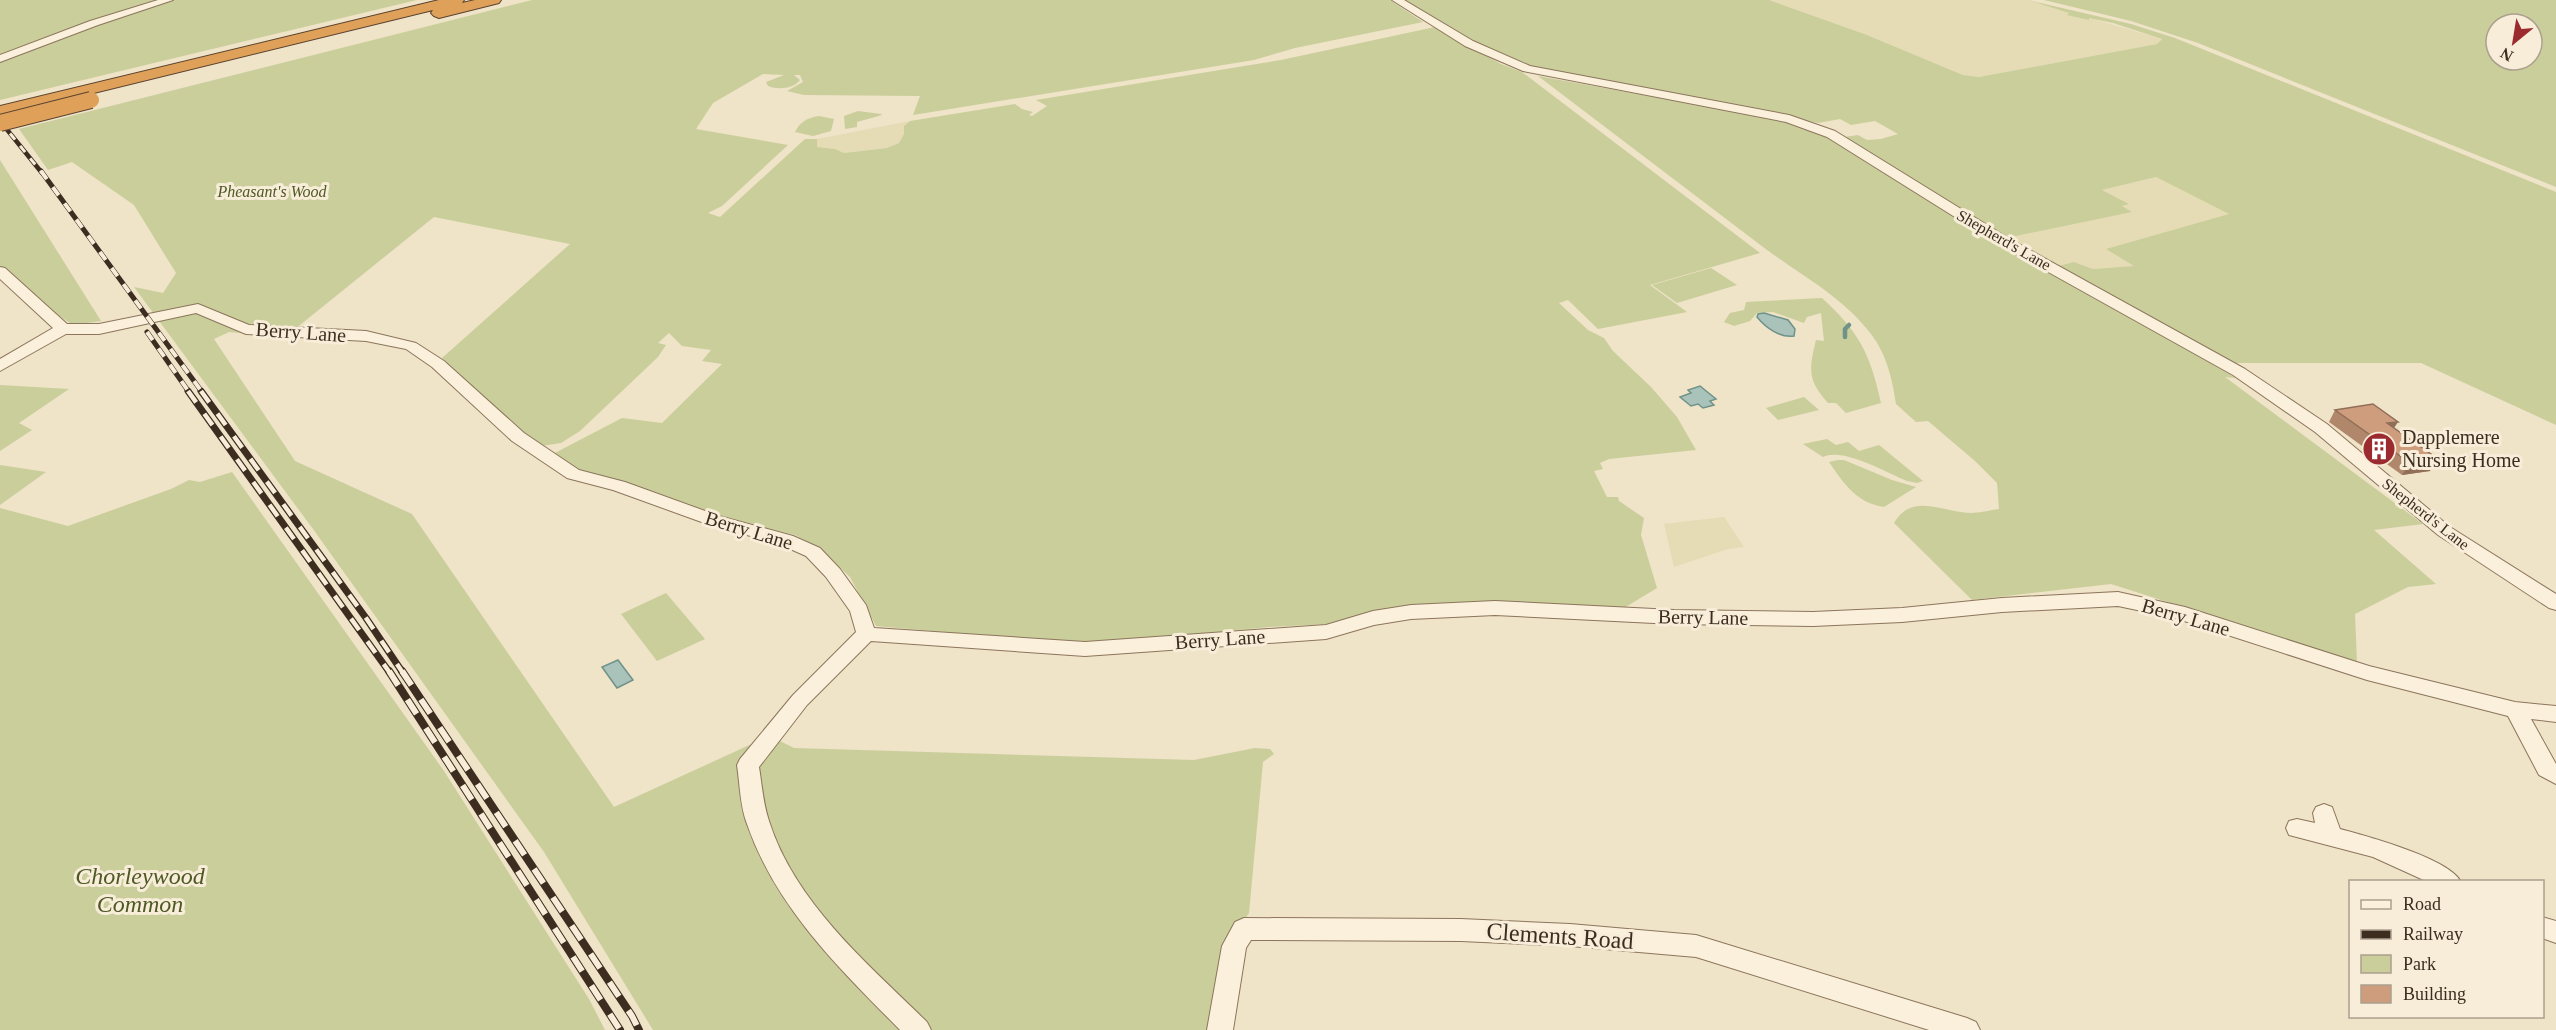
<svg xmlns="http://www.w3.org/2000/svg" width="2556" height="1030" font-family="'Times New Roman',serif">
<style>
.farmland{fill:#e5dcb5}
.green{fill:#cace9b;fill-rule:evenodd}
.water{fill:#a9c3bb;stroke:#6f9289;stroke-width:1.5}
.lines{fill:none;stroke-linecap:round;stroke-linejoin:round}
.stream{stroke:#6f9289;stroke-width:4.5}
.minor-casing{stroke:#8c755c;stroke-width:2}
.highway-casing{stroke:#5a4330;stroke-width:2}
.minor{fill:#faf0dc;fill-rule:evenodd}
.highway{fill:#dfa059;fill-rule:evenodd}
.rail-far3-casing{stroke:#3c2d20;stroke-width:4.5}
.rail-far2-casing{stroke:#3c2d20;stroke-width:5}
.rail-far1-casing{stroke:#3c2d20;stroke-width:7}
.rail-casing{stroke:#3c2d20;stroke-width:8}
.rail-far3{stroke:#f7edd8;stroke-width:3;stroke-dasharray:8;stroke-linecap:butt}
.rail-far2{stroke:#f7edd8;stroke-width:4;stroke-dasharray:10;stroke-linecap:butt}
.rail-far1{stroke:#f7edd8;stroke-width:4.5;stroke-dasharray:14;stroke-linecap:butt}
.rail{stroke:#f7edd8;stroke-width:6;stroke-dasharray:17;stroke-linecap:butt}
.highway-bridge-casing{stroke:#5a4330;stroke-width:18;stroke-linecap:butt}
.highway-bridge{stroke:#dfa059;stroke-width:16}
.wall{fill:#b1876c}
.shaded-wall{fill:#906e58}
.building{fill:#ce9d7d;stroke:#906e58;stroke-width:1.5}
.labels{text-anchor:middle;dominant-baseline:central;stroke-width:6;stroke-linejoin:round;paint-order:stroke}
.far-park-label{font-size:16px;font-style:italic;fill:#4e5926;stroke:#f7edd8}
.far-street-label{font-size:16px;fill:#3c2d20;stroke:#f7edd8}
.street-label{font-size:20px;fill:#3c2d20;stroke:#f7edd8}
.poi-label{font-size:20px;fill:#3c2d20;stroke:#f7edd8;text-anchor:start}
.near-park-label{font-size:24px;font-style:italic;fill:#4e5926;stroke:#f7edd8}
.near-street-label{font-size:24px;fill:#3c2d20;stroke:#f7edd8}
</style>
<rect width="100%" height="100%" fill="#efe3c8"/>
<!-- farmland -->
<g class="farmland">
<path d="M1769,0H2028L2162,39L2157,44L1979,77L1963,75L1867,35Z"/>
<path d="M910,121L904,126V134L899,143L887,148L844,153L835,149L817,147V139Z"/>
<path d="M2156,177L2230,214L2107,249L2135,266L2093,269L2074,262L2058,266L2006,238L2131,212L2121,205L2128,204L2102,190Z"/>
<path d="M1724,517L1744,547L1728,549L1674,567L1664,524Z"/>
</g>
<!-- green -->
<g class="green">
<path d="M0,0H417L0,100Z"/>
<path d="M532,0H1390L1423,22L1295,48L1254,60L913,115L920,96L804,95L787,91L803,82L800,75H794L800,80C793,89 778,90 768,86L766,82L784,75L763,74L713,103L696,129L788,145L722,206L708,213L720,217L805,139H817V147L835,149L844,153L887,148L899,143L904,134V126L910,121L1015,104L1022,109L1033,112L1029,115L1032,116L1047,106L1036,100L1281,60L1435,27L1501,64L1522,72L1760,253L1650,285L1687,312L1598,329L1568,300L1559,303L1588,330L1604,338L1613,351L1651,387L1677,417L1696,450L1609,459L1600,463L1603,469L1594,471L1607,497H1618L1619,501L1644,518L1641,535L1657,588L1624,608L1470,602L1369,613L1330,624L1269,627L1087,645L876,626L850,577L820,549L795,535L718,517L575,470L553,454L622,418L662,423L722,364L702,361L711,350L682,346L669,333L658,343L666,345L658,357L580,431L561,443L542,446L519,430L442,358L570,244L434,217L295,329L271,336L229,332L214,339L295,461L412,514L614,807L756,742L778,740L794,748L1194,760L1255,748L1270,749L1274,754L1263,762L1249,913L1225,948L1210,1030H653L544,852L313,529L134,287L163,293L176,273L134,205L72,162L48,170L19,129Z"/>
<path d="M1403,0H1769L1867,35L1963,75L1979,77L2157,44L2162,39L2113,23L2089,18V20L2067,15L2069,13L2028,0L2131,24L2175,38L2556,192V425L2421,363H2231L2058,266L2074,262L2093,269L2134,266L2106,249L2229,214L2156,177L2102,190L2129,204L2122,206L2132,212L2006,238L1844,137L1858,135L1867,140L1881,139L1898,134L1875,121L1851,125L1840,119L1818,123L1558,74L1504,59Z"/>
<path d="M2044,0H2556V187L2198,43L2131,21ZM2496,24H2532V60H2496Z"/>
<path d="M1538,76L1782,120L1821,133L2236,378L2225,377L2423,524L2374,530L2436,584L2408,587L2355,614L2357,663L2111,584L1972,600L1894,523C1913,491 1944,513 1971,513C1980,513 1990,510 1999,509L1997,483L1975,461L1928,421L1916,422L1896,404C1892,377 1886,351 1867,329C1838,294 1799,274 1763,247C1688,190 1613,133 1538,76Z"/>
<path d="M858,111L881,114L882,115L857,122V127L845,129L844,116Z"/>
<path d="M819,116L834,119L831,131L813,136L795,132C800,122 807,118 819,116Z"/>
<path d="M0,160L101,321L73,325L0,278Z"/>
<path d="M1711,268L1737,285L1677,303L1652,285Z"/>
<path d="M1822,298C1859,332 1870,353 1881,403L1846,413L1836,403H1828C1807,380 1809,369 1816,340L1824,341L1821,313L1807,317L1804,323L1773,312L1757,313L1750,321L1734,326L1724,322L1730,313L1744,310L1746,302Z"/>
<path d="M0,385L69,389L19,423L32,430L0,451Z"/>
<path d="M1804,397L1819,410L1778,420L1766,408Z"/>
<path d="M1827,439L1836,445L1848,442L1859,451L1879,445L1923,481L1917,483L1907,481C1887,473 1843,447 1823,457L1803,444Z"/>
<path d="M1838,460H1844L1892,480L1916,487L1884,507C1857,503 1844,484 1829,462Z"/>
<path d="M0,465L46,472L0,505Z"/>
<path d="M232,472L444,771L589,999L605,1030H0V508L68,526L171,489L189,480L200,482Z"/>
<path d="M666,593L705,639L657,661L621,614Z"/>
</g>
<!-- water -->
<g class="water">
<path d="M1764,313L1788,320L1795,329L1794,336C1780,338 1766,328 1757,317L1758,314Z"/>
<path d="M1700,386L1716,399L1710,401L1714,405L1703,408L1698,404L1691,406L1680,397L1691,393L1688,390Z"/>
<path d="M618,660L633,680L617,688L602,667Z"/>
</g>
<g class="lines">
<!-- stream -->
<path class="stream" d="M1845,337V329L1849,325"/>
<!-- minor casing -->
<g class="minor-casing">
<g id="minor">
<path d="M158,0H173L98,25L0,62V55L90,21Z"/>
<path d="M1392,0H1404L1473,41L1530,66L1789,115L1835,131L2008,238L2245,369L2327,424L2450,527L2556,594V610L2549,608L2438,535L2315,432L2233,375L1998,244L1827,137L1786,122L1523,71L1465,46Z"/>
<path d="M0,267L5,268L67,324H99L198,304L249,325L366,331L416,343L444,361L524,433L579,470L625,482L719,516L793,536L820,548L840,569L866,605L874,628L1085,642L1326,625L1373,611L1411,605L1495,601L1674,610L1813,612L1902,608L2002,598L2118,592L2185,607L2369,666L2515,702L2556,706V722L2531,719L2556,764V784L2539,775L2508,716L2367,680L2175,618L2118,606L2002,612L1902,622L1813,626L1674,624L1495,615L1411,619L1374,625L1326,639L1085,656L871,641L807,705L759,767C762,785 763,803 769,821C795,903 868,964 927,1022L931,1030H900C840,969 776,908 747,824C740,806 740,785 737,765L740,759L793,695L856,632L850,611L826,577L806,556L779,544L707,524L613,490L567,478L512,441L432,367L406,349L366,341L246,334L196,313L99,334H66L0,371V359L53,328L0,279Z"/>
<path d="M2324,804L2332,807L2340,829C2366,836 2449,858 2461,882H2428L2373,857L2289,835L2286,828L2289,821L2297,819L2315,823L2313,813L2316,807Z"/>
<path d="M2542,917L2556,921V943L2542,938Z"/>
<path d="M1244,918L1461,919L1570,924L1696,935L1967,1018L1976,1022L1980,1030H1929L1696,957L1570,946L1461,941L1251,940L1246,948L1233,1030H1207L1222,946L1235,922Z"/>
</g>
</g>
<!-- highway casing -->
<g class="highway-casing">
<path id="highway" d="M439,0H464L462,3L475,0H501L499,3L439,18L434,16L431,13L433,10L0,116V106Z"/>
</g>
<!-- minor -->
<use href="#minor" class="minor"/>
<!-- highway -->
<use href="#highway" class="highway"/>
<!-- rail-far3 casing -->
<g class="rail-far3-casing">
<path id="rail-far3" d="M0,121L42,173"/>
</g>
<!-- rail-far2 casing -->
<g class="rail-far2-casing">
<g id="rail-far2">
<path d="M41,171L202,392"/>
<path d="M147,332L189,392"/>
</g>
</g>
<!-- rail-far1 casing -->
<g class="rail-far1-casing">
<g id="rail-far1">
<path d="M188,391L390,673"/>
<path d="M201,391L366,618L403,673"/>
</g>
</g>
<!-- rail casing -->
<g class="rail-casing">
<g id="rail">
<path d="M389,671L620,1030"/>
<path d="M402,671L632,1016L639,1030"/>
</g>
</g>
<!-- rail-far3 -->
<use href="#rail-far3" class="rail-far3"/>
<!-- rail-far2 -->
<use href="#rail-far2" class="rail-far2"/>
<!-- rail-far1 -->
<use href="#rail-far1" class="rail-far1"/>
<!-- rail -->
<use href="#rail" class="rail"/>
<!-- highway-bridge casing -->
<g class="highway-bridge-casing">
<path id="highway-bridge" d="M0,123L91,100"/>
</g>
<!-- highway-bridge -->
<use href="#highway-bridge" class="highway-bridge"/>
</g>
<!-- wall -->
<path class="wall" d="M2335,410L2394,428L2430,471L2402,475L2329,422Z"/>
<!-- shaded-wall -->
<g class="shaded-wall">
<path d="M2398,422L2390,434L2387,423Z"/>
<path d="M2438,459L2430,471L2402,475L2410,463Z"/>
</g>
<!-- building -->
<path class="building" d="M2373,404L2398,422L2387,423L2438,459L2410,463L2335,410Z"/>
<!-- icons -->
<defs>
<g id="building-disc" transform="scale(1.725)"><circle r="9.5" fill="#9c2b2f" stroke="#f7edd8"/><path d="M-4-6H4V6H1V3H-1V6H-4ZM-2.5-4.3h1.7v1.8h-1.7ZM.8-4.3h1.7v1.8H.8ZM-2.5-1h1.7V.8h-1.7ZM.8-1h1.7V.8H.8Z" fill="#fff"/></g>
</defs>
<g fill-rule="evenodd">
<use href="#building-disc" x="2379" y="449"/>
</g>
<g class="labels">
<!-- far-park labels -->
<g class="far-park-label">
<text x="272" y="191">Pheasant's Wood</text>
</g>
<!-- far-street labels -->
<g class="far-street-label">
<text transform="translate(2004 240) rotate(30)">Shepherd's Lane</text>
<text transform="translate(2426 514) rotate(38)">Shepherd's Lane</text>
</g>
<!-- street labels -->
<g class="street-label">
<text transform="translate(301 332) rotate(4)">Berry Lane</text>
<text transform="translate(749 530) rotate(17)">Berry Lane</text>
<text transform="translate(1703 617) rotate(1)">Berry Lane</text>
<text transform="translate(2186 617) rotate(16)">Berry Lane</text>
<text transform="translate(1220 639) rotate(-4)">Berry Lane</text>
</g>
<!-- poi labels -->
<g class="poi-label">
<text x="2402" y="437">Dapplemere<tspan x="2402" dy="23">Nursing Home</tspan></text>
</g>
<!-- near-park labels -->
<g class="near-park-label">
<text x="140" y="876">Chorleywood<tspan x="140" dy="28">Common</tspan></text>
</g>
<!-- near-street labels -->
<g class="near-street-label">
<text transform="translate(1560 936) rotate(4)">Clements Road</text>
</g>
</g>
<!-- legend -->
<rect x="2349" y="880" width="195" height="138" fill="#f7edd8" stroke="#aca08e" stroke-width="1.5"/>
<rect x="2361" y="900" width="30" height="9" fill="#faf0dc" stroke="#aca08e" stroke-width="1.5"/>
<text x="2403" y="910" font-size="18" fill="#3c2d20">Road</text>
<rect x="2361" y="930" width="30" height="9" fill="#3c2d20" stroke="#aca08e" stroke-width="1.5"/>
<text x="2403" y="940" font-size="18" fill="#3c2d20">Railway</text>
<rect x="2361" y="955" width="30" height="18" fill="#cace9b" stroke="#aca08e" stroke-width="1.5"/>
<text x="2403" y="970" font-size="18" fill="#3c2d20">Park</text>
<rect x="2361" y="985" width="30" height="18" fill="#ce9d7d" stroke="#aca08e" stroke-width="1.5"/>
<text x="2403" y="1000" font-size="18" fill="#3c2d20">Building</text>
<!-- north arrow -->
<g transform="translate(2514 42) rotate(210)"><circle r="28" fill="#f7edd8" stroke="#aca08e" stroke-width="1.5"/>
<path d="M0-4.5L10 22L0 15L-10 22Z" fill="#9c2b2f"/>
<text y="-9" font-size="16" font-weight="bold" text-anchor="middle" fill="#3c2d20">N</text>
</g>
</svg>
